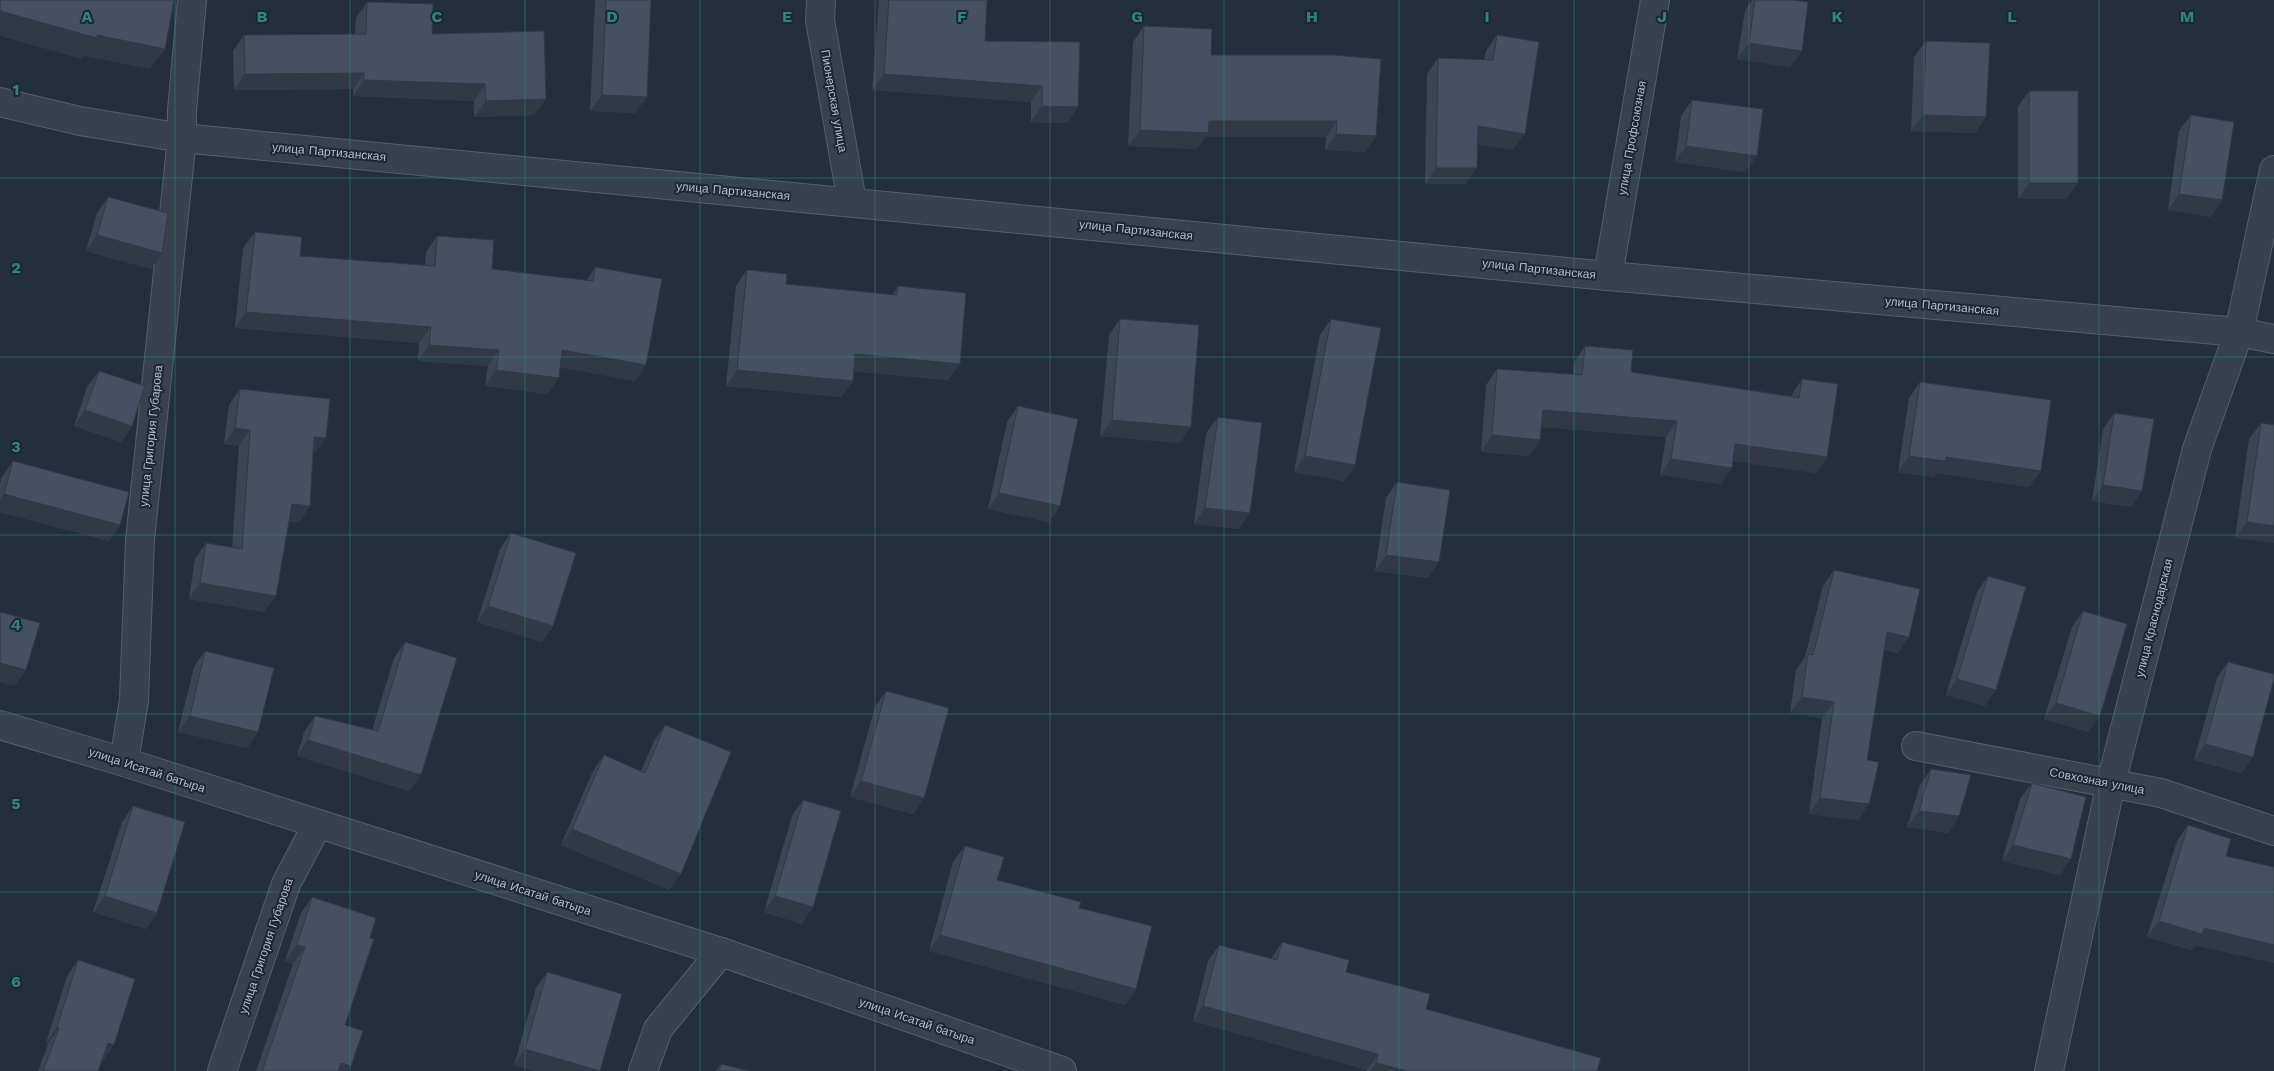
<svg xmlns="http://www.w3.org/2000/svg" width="2274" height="1071" font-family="'Work Sans',sans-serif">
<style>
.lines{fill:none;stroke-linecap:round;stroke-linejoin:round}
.street-casing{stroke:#565f6c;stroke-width:30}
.street{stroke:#38414e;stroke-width:28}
.wall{fill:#3b4654}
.shaded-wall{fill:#303945}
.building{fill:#455162;stroke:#303945}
.grid{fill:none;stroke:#308480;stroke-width:1;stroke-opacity:0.55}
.labels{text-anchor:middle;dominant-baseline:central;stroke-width:4;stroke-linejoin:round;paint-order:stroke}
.street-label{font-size:12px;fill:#b4bcc9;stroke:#1d2633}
.grid-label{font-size:16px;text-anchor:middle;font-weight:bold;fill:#308480;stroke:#1d2633;stroke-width:4;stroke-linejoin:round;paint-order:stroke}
</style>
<rect width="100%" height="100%" fill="#242f3e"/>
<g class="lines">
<!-- street casing -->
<g class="street-casing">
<g id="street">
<path d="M821,0L820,20L852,202"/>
<path d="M0,102L80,121L182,138L1608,276L2239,332L2274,339"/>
<path d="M1608,276L1655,0"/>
<path d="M0,725L124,762L721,952L1062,1071"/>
<path d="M1916,746L2161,793L2274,831"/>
<path d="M124,762L134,700L140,540L182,138V110L192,0"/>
<path d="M222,1071L286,884L317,825"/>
<path d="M643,1071L658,1029L721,952"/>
<path d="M2049,1071L2111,783L2197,449L2239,332L2274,170"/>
</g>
</g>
<!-- street -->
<use href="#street" class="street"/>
</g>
<!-- wall -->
<g class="wall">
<path d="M596,0H651L647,97L635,113L590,111L595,1Z"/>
<path d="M875,0H987L985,41L1078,107L1067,123L1031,122V102L872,90L879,0Z"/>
<path d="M1752,0H1792L1790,67L1737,59L1745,11Z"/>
<path d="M367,2L432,34L534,115L474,117V101L353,96V89L234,90L233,51L244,35L355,34L356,18Z"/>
<path d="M1144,26L1211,55L1376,136L1365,152L1325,150L1326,137H1205L1197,149L1128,146L1133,42Z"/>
<path d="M1497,35L1513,150L1478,144L1466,184H1425L1427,74L1438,58L1484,60L1486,51Z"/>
<path d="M1926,41L1975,133L1911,131L1914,57Z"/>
<path d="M2029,91L2067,199H2018V107Z"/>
<path d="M1692,100L1757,156L1745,172L1675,162L1681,116Z"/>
<path d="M2191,115L2211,217L2168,210L2179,131Z"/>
<path d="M108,197L162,253L151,269L86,251L97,213Z"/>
<path d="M255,232L300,256L425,265L426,252L437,236L492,269L586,281L595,267L635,381L560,367L559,378L547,394L485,386L488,366L418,361L419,343L235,328L243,248Z"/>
<path d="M747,270L786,284L892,295L898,286L948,380L854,371L853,381L841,397L726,386L736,286Z"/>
<path d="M1120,319L1180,443L1100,436L1109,335Z"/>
<path d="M1331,319L1355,465L1344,481L1294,472L1320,335Z"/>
<path d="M1585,346L1631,372L1791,396L1802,379L1827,457L1816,473L1733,461L1721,484L1660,475L1666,437L1541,427L1540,440L1529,456L1481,452L1486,385L1497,369L1573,374L1574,362Z"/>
<path d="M99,371L132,426L121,442L74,426L87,387Z"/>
<path d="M1920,382L2029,487L1936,473L1934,477L1898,472L1909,398Z"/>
<path d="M240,389L314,454H313L310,506L299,522L289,521L276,596L264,612L189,599L195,559L206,543L232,547L239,446L224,444L229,405Z"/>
<path d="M1018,406L1060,506L1049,522L988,509L1007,422Z"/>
<path d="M2114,413L2131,507L2092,501L2103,429Z"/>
<path d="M1218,417L1239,529L1194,524L1206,433Z"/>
<path d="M2261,423L2274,543L2235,538L2249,439Z"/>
<path d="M13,461L120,525L109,541L0,512V483L2,477Z"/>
<path d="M1397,482L1439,562L1428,578L1375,571L1386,498Z"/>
<path d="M511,533L553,626L542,642L477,622L500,549Z"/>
<path d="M1834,570L1909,637L1898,653L1884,650L1858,820L1809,814L1822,718L1790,713L1796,670L1805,657L1823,586Z"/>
<path d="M1988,576L1985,706L1946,695L1977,592Z"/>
<path d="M2083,611L2089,732L2044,719L2072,627Z"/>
<path d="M405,642L421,775L409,791L297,756L304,732L315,716L372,730L394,658Z"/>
<path d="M205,651L258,732L247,748L178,732L194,667Z"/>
<path d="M2228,662L2242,773L2194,760L2217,678Z"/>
<path d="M886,691L924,798L913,814L850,797L875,707Z"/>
<path d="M665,725L669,890L561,845L593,771L604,755L641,771L654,741Z"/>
<path d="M1931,769L1959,816L1948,833L1907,827L1920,785Z"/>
<path d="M2032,783L2060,875L2002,861L2020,799Z"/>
<path d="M803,800L802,924L764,912L792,816Z"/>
<path d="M133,806L157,913L146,929L93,912L122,822Z"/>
<path d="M2188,825L2226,856L2274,867V963L2195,945L2191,950L2147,937L2177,841Z"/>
<path d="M965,846L997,880L1079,908L1136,989L1125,1005L929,951L953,862Z"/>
<path d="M312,897L345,1025L348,1071H256L293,964L285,961L301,913Z"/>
<path d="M1282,942L1426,1009L1597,1071H1367V1070L1193,1021L1208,961L1219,945L1271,959Z"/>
<path d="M78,960L103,1061H102L98,1071H38L48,1044L46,1043L67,976Z"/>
<path d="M547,972L622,994L599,1071H534L514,1065L536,988Z"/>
<path d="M721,1064L751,1071H716Z"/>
</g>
<!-- shaded-wall -->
<g class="shaded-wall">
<path d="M0,11L165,49L150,69L84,56L82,59L0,36Z"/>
<path d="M1749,43L1802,51L1790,67L1737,59Z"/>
<path d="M364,73L353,89L234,90L245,74Z"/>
<path d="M884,74L1042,86L1031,102L872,90Z"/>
<path d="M364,80L485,84L474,101L353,96Z"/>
<path d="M602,95L647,97L635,113L590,111Z"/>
<path d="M546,99L534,115L474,117L486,101Z"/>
<path d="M1042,106L1078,107L1067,123L1031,122Z"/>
<path d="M1923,115L1986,117L1975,133L1911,131Z"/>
<path d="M1209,121H1337L1326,137H1205L1197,149L1128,146L1140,130Z"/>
<path d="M1478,126L1525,134L1513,150L1467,142Z"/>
<path d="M1336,134L1376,136L1365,152L1325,150Z"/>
<path d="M1686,146L1757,156L1745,172L1675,162Z"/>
<path d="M1436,168H1477L1466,184H1425Z"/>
<path d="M2029,183H2078L2067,199H2018Z"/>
<path d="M2179,194L2222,200L2211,217L2168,210Z"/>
<path d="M97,235L162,253L151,269L86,251Z"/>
<path d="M246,312L431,327L419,343L235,328Z"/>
<path d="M429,345L499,350L488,366L418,361Z"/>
<path d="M562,350L646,365L635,381L551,366Z"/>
<path d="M855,354L960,364L948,380L844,371Z"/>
<path d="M496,370L559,378L547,394L485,386Z"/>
<path d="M737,370L853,381L841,397L726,386Z"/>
<path d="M85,410L132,426L121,442L74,426Z"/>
<path d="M1543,410L1677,421L1666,437L1531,426Z"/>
<path d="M1112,420L1191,427L1180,443L1100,436Z"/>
<path d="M235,428L250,430L239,446L224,444Z"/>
<path d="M1492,435L1540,440L1529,456L1481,452Z"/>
<path d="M314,437L326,438L314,454L302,453Z"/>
<path d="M1735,444L1827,457L1816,473L1724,460Z"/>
<path d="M1305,456L1355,465L1344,481L1294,472Z"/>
<path d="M1909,456L1946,457L2041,471L2029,487L1936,473L1934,477L1898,472Z"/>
<path d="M1671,459L1732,468L1721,484L1660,475Z"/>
<path d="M2103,485L2142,491L2131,507L2092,501Z"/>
<path d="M999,493L1060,506L1049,522L988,509Z"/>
<path d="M4,494L120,525L109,541L0,512V499Z"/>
<path d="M292,504L310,506L299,522L281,521Z"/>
<path d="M1205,508L1250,513L1239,529L1194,524Z"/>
<path d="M2247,522L2274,526V543L2235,538Z"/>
<path d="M1386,555L1439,562L1428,578L1375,571Z"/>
<path d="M200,583L276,596L264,612L189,599Z"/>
<path d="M488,606L553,626L542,642L477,622Z"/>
<path d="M1887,632L1909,637L1898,653L1876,648Z"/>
<path d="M0,663L26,670L15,686L0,682Z"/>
<path d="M1957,679L1996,690L1985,706L1946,695Z"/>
<path d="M1802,697L1834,702L1822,718L1790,713Z"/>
<path d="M2056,703L2100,716L2089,732L2044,719Z"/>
<path d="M190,716L258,732L247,748L178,732Z"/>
<path d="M308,740L421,775L409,791L297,756Z"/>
<path d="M2205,744L2253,757L2242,773L2194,760Z"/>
<path d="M861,781L924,798L913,814L850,797Z"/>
<path d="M1820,798L1869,804L1858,820L1809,814Z"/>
<path d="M1919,811L1959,816L1948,833L1907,827Z"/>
<path d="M572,829L681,874L669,890L561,845Z"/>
<path d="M2013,845L2071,859L2060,875L2002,861Z"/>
<path d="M105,896L157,913L146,929L93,912Z"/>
<path d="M775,896L813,907L802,924L764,912Z"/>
<path d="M2159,921L2204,928L2274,945V963L2195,945L2191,950L2147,937Z"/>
<path d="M940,935L1136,989L1125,1005L929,951Z"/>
<path d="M297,945L305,947L293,964L285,961Z"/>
<path d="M1203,1006L1378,1054L1367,1070L1193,1021Z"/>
<path d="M57,1027L59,1028L48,1044L46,1043Z"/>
<path d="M108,1043L114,1045L103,1061L97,1059Z"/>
<path d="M525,1049L600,1071H534L514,1065Z"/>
<path d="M341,1063L351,1066L348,1071H335Z"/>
<path d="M1376,1063L1407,1071H1370Z"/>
</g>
<!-- building -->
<g class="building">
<path d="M0,0H174L165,49L97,35V38L0,11Z"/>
<path d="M606,0H651L647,97L602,95Z"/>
<path d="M889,0H987L985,41L1080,42L1078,107L1042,106V86L884,74Z"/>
<path d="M1755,0H1792L1808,2L1802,51L1749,43Z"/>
<path d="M367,2L433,4L432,34L544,31L546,99L486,101L485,84L364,80V73L245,74L244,35L366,34Z"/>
<path d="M1144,26L1212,29L1211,55H1334L1381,59L1376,136L1336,134L1337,121H1209L1208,133L1140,130Z"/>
<path d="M1497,35L1539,42L1525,134L1478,126L1477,168H1436L1438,58L1493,60Z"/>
<path d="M1926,41L1990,43L1986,117L1923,115Z"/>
<rect x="2029" y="91" width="49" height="92"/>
<path d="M1692,100L1763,109L1757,156L1686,146Z"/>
<path d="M2191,115L2234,122L2222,200L2179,194Z"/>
<path d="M108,197L168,213L162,253L97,235Z"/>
<path d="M255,232L302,237L300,256L435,266L437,236L494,240L492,269L593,281L595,267L662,279L646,365L562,350L559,378L496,370L499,350L429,345L431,327L246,312Z"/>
<path d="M747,270L787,274L786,284L897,295L898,286L966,293L960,364L855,354L853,381L737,370Z"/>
<path d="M1120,319L1199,325L1191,427L1112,420Z"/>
<path d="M1331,319L1381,328L1355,465L1305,456Z"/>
<path d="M1585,346L1633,350L1631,372L1799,398L1802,379L1838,384L1827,457L1735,444L1732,468L1671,459L1677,421L1543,410L1540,440L1492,435L1497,369L1582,375Z"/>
<path d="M99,371L145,386L132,426L85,410Z"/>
<path d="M1920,382L2051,400L2041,471L1946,457L1945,461L1909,456Z"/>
<path d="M240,389L330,399L326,438L314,437L310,506L292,504L276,596L200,583L206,543L242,549L250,430L235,428Z"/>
<path d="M1018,406L1078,419L1060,506L999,493Z"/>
<path d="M2114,413L2154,419L2142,491L2103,485Z"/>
<path d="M1218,417L1262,423L1250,513L1205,508Z"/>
<path d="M2261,423L2274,425V526L2247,522Z"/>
<path d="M13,461L129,492L120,525L4,494Z"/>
<path d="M1397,482L1450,490L1439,562L1386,555Z"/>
<path d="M511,533L576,553L553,626L488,606Z"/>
<path d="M1834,570L1920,589L1909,637L1887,632L1867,760L1879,762L1869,804L1820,798L1834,702L1802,697L1808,654L1813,655Z"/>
<path d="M1988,576L2026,587L1996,690L1957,679Z"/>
<path d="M2083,611L2127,624L2100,716L2056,703Z"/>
<path d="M0,612L40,623L26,670L0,663Z"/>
<path d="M405,642L457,658L421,775L308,740L315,716L378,731Z"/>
<path d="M205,651L274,668L258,732L190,716Z"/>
<path d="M2228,662L2274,674V679L2253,757L2205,744Z"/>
<path d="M886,691L949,708L924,798L861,781Z"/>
<path d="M665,725L731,752L681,874L572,829L604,755L645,773Z"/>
<path d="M1931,769L1971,775L1959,816L1919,811Z"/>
<path d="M2032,783L2086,797L2071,859L2013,845Z"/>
<path d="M803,800L841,811L813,907L775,896Z"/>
<path d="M133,806L185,822L157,913L105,896Z"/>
<path d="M2188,825L2231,839L2226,856L2274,867V945L2204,928L2202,934L2159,921Z"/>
<path d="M965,846L1004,857L997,880L1081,902L1079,908L1152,926L1136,989L940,935Z"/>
<path d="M312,897L376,918L370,938L374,939L345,1025L363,1031L351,1066L341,1063L338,1071H262L305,947L297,945Z"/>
<path d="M1282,942L1349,960L1346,972L1430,994L1426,1009L1601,1058L1597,1071H1407L1376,1063L1378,1054L1203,1006L1219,945L1277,960Z"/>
<path d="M78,960L135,979L114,1045L108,1043L98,1071H43L59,1028L57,1027Z"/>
<path d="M547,972L622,994L600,1071L525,1049Z"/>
<path d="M721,1064L751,1071H719Z"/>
</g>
<!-- grid -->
<path class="grid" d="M175,0V1071M350,0V1071M525,0V1071M700,0V1071M875,0V1071M1050,0V1071M1224,0V1071M1399,0V1071M1574,0V1071M1749,0V1071M1924,0V1071M2099,0V1071M0,178H2274M0,357H2274M0,535H2274M0,714H2274M0,892H2274"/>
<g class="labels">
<!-- street labels -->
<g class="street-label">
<text transform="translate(834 101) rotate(80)">Пионерская улица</text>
<text transform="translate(1632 138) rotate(-80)">улица Профсоюзная</text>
<text transform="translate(329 152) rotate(5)">улица Партизанская</text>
<text transform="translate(733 191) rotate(5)">улица Партизанская</text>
<text transform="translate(1136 230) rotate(6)">улица Партизанская</text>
<text transform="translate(1539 269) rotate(6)">улица Партизанская</text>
<text transform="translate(1942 306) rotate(5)">улица Партизанская</text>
<text transform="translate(151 436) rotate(-84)">улица Григория Губарова</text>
<text transform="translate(2154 618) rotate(-76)">улица Краснодарская</text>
<text transform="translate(147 770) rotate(18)">улица Исатай батыра</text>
<text transform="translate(2097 781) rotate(11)">Совхозная улица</text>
<text transform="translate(533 893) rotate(18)">улица Исатай батыра</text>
<text transform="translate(266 946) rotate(-71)">улица Григория Губарова</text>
<text transform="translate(917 1021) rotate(19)">улица Исатай батыра</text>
</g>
</g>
<g class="grid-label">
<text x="87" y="22">A</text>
<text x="262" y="22">B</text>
<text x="437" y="22">C</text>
<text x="612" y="22">D</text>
<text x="787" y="22">E</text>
<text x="962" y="22">F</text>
<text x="1137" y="22">G</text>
<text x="1312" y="22">H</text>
<text x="1487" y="22">I</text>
<text x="1662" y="22">J</text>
<text x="1837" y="22">K</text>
<text x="2012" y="22">L</text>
<text x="2187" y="22">M</text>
<text x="16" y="95">1</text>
<text x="16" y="273">2</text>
<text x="16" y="452">3</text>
<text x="16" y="630">4</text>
<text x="16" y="809">5</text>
<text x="16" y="987">6</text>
</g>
</svg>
